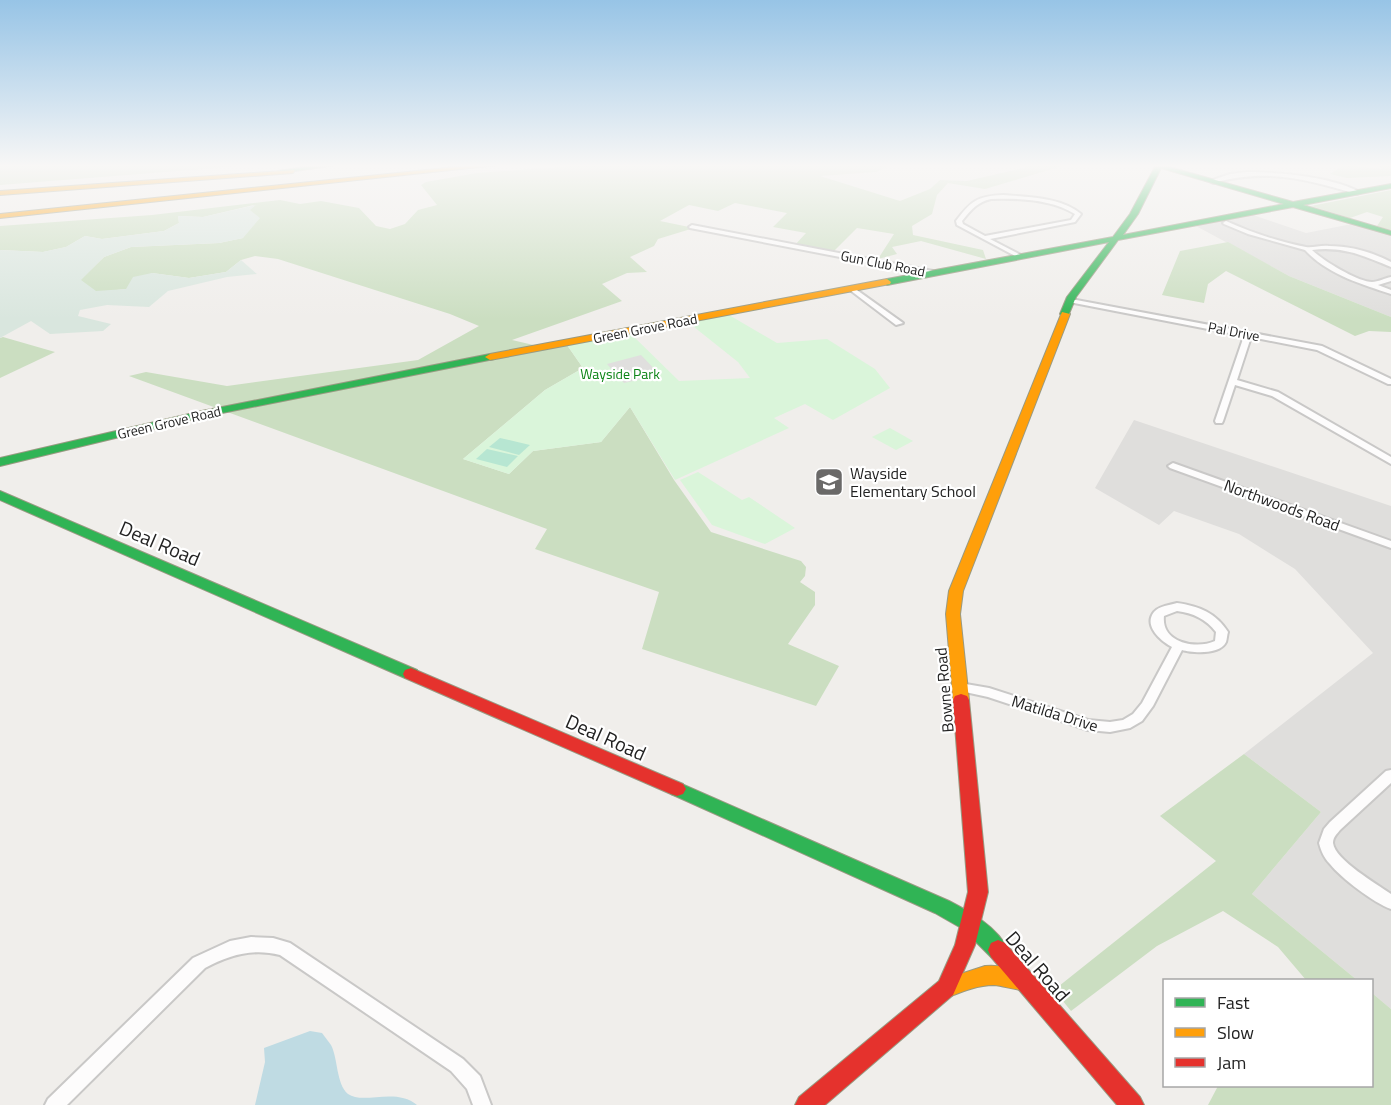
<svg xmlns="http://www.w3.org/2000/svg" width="1391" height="1105" font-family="'Titillium Web',sans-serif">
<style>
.residential{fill:#dfdedc}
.forest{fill:#cbdec1}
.wetland{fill:#d9e6de}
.park{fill:#daf5da}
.pitch{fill:#b7e6d2}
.parking{fill:#e0dfde}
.water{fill:#bfdbe3}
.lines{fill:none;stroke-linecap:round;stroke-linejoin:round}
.street-casing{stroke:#c9c8c7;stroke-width:4}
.fast-casing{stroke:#999a82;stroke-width:2}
.slow-casing{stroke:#999a82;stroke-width:2}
.jam-casing{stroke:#999a82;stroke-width:2}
.street{fill:#fdfcfc;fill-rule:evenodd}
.fast{fill:#30b455;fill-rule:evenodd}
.slow{fill:#ff9f0a;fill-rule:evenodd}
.jam{fill:#e5322d;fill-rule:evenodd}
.labels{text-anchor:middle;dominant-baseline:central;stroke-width:4.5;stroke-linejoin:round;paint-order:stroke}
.far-street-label{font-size:14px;fill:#222;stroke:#fff}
.far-park-label{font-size:14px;fill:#0c8416;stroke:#fff}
.poi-label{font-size:16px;fill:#222;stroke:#fff;text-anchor:start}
.street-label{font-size:16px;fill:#222;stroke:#fff}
.near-street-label{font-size:20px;fill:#222;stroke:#fff}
</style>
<rect width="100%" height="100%" fill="#f0eeeb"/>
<!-- residential -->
<g class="residential">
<path d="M1253,215L1306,233L1352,224L1391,235V317L1289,276L1196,226Z"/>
<path d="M1134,420L1391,506V1009L1372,993V980H1357L1252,894L1321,812L1244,754L1373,653L1295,569L1239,534L1174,511L1159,525L1095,488Z"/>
</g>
<!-- forest -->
<g class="forest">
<path d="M0,165H254L0,185Z"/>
<path d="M587,165H886L887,167L876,172L820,176L900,201L930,189L940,180L967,181L1023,168L1027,165H1066L985,189L948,183L937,195L932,214L912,226L913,235L983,250L986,259L921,241L892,247L897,254L878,259L894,234L857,228L832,253L794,246L806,233L773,227L787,213L735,203L718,211L689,205L660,221L694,228L658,239L654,246L630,257L647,272L627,273L602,284L622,301L512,340L542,347L567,345L583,368L545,390L463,459L509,474L533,451L601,442L630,407L674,480L711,532L801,561L806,567L805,576L800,582L815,592V605L788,644L839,666L816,706L642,649L659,592L535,549L547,529L129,376L146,372L227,386L418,360L479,326L450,314L278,259L255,256L241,260L226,272L189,278L152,273L127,289L96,292L80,280L104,257L131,247L219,243L243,238L249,210L254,205L203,217L178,216L179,223L164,231L102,239L85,236L66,247L43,252L0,250V226L152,215L280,200L300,204L321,201L359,208L376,226L390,229L405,224L418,210L437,205L421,185L426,182L477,173Z"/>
<path d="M1344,165L1382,169L1378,165H1391V176L1347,178L1330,174Z"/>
<path d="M1391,190V230L1377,226L1383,217L1367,212L1350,218L1311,206Z"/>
<path d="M1228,242L1289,276L1391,317V332L1369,331L1355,336L1226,271L1208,284L1204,303L1162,295L1180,251Z"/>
<path d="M3,337L55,352L0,378V338Z"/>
<path d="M1244,754L1321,812L1252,894L1357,980H1306L1278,947L1223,911L1157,946L1071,1011L1054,990L1216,861L1160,816Z"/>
<path d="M1372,993L1391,1009V1105H1208L1218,1086H1372Z"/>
</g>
<!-- wetland -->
<path class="wetland" d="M256,205L250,210L260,218L243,238L219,243L131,247L104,257L81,280L96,291L126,289L133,277L152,273L189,278L226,272L241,260L257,274L227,277L168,291L149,307L107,305L80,310L78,316L111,324L103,331L50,334L31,321L0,338V250L43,252L66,247L85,236L102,239L164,231L179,223L178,216L203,217Z"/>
<!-- park -->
<g class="park">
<path d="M729,315L777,343L827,339L875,369L890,388L833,420L805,404L774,418L789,428L675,480L630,407L601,442L533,451L509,474L463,459L545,390L583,368L567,345L630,333L679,381L750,378L738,362L689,323Z"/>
<path d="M890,428L913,441L896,450L872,437Z"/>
<path d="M698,472L742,500L749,497L795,528L765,544L712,525L680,480Z"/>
</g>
<!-- pitch -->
<g class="pitch">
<path d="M500,438L530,445L519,455L489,447Z"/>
<path d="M487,449L518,456L507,467L476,459Z"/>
</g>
<!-- parking -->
<path class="parking" d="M641,355L660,375L624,383L607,364Z"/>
<!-- water -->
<path class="water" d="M310,1031L322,1033C325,1037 328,1041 331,1045C338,1058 336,1084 348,1094C363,1105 396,1087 417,1105H255L265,1062L264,1048Z"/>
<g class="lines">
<!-- street casing -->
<g class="street-casing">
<g id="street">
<path d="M1248,172C1280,172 1332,177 1360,192L1357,194C1305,179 1267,168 1213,183L1210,181L1230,174Z"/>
<path d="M1003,195C1028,197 1061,197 1081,214L1075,222L990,239L1021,255V257L1019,258L957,225L956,221C971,201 977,196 1003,195ZM991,199C1018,198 1051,199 1075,214L1071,220L985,236L963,224L962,221C971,210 977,202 991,199Z"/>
<path d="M1226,221C1250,232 1280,242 1306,247C1313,248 1321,245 1329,246C1350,246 1372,252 1391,262V267C1364,256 1343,246 1312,250C1322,260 1358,282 1372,282C1378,282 1385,278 1391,277V281L1378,285L1391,290V294C1361,284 1327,274 1305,250L1248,234L1224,224L1223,223Z"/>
<path d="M692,225L933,271L936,273L933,275L690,228L689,227Z"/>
<path d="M850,288H854L903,323L896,325L850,290Z"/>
<path d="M1071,299L1322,346L1391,379V384H1388L1317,350L1251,337L1237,380L1278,392L1391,457V464L1272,396L1235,385L1223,421L1222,423H1216L1215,421L1244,336L1069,302L1067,301Z"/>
<path d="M1173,463L1391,541V548L1170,468L1168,466Z"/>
<path d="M1177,603C1199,606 1216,613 1228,632C1227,635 1227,639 1226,642C1220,655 1192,653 1182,650L1153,706L1142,721L1130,728L1110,732L1088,730L988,697L956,690L954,687L956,684L960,683L989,688L1088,720L1110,722L1123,720L1133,714L1142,703L1172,647C1161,641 1143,626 1154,612C1159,606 1170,605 1177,603ZM1177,611C1193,613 1206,619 1216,632L1215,641C1195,650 1161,642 1164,616Z"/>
<path d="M1391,770V783L1340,830C1337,834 1333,837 1333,843C1335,860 1377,884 1391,894V909C1374,903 1341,878 1330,864C1324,858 1321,851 1319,843L1324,829L1330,822L1386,771Z"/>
<path d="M251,937L273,938L290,943L463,1059L480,1076L491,1105H473L467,1089L451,1071L280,955C253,948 229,955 205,968L67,1105H45L48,1099L193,958L230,941Z"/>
</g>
</g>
<!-- fast casing -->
<g class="fast-casing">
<g id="fast">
<path d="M319,165H336L281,173L278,171Z"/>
<path d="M1153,165H1162L1293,202L1391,184V188L1303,205L1391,231V235L1293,207L1118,240L1076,297L1068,316L1065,317L1060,314L1067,297L1109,242L887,285L883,282L887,279L1113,237L1130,214L1155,167ZM1161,168L1284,204L1123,235L1138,214Z"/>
<path d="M490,354L494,355V359L202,417L0,466V458L202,411Z"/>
<path d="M0,491L417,670L419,674L417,678H405L0,500Z"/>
<path d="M677,782L949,901C970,912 998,927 1008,950L1005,957L998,960L991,957L963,929L935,913L671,794L668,789L671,784Z"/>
</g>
</g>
<!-- slow casing -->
<g class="slow-casing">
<g id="slow">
<path d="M475,165H498L0,218V214Z"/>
<path d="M295,170L293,173L0,195V191Z"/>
<path d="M887,279L891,282L890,284L490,360L485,357L490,354Z"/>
<path d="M1062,312L1070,314L963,591L960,614L969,700L967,704L961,706L955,704L953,700L946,614L949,591Z"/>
<path d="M985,966C1001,965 1017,968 1032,974L1036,981L1032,988C1020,993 1007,986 994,985C977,985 961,992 946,998L939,995L935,988L939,981Z"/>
</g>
</g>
<!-- jam casing -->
<g class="jam-casing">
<g id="jam">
<path d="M411,668L683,784L686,789L683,794L677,796L671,794L405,678L403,674L405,670Z"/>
<path d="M961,694L967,696L969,700L988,892L975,945L953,995L825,1105H795L799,1097L939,981L955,945L968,892L953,700L955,696Z"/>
<path d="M998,940L1005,943L1140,1097L1144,1105H1117L991,957L988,950L991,943Z"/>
</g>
</g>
<!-- street -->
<use href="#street" class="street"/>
<!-- fast -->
<use href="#fast" class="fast"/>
<!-- slow -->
<use href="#slow" class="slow"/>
<!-- jam -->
<use href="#jam" class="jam"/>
</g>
<!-- sky -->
<linearGradient id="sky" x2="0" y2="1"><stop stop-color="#97c4e6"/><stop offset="0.52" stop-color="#f8f7f6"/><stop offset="1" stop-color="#f8f7f6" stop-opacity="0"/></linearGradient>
<rect width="1391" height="319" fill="url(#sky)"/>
<!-- icons -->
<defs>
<g id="school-square" transform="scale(1.5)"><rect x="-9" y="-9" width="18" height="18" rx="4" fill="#6a6968" stroke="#fff"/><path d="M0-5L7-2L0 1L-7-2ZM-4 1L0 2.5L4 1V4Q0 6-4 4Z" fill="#fff"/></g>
</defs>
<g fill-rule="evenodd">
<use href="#school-square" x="829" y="482"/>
</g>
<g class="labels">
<!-- far-street labels -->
<g class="far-street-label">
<text transform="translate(883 263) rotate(11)">Gun Club Road</text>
<text transform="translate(645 328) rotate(-11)">Green Grove Road</text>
<text transform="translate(1234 331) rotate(11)">Pal Drive</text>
<text transform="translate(169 422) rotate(-13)">Green Grove Road</text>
</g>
<!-- far-park labels -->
<g class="far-park-label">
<text x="620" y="373">Wayside Park</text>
</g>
<!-- poi labels -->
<g class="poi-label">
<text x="850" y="473">Wayside<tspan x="850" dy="18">Elementary School</tspan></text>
</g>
<!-- street labels -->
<g class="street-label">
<text transform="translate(1282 505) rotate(20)">Northwoods Road</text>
<text transform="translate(944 690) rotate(-95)">Bowne Road</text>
<text transform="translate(1055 713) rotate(17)">Matilda Drive</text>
</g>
<!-- near-street labels -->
<g class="near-street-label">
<text transform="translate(160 543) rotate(23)">Deal Road</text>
<text transform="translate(606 737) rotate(24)">Deal Road</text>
<text transform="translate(1038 966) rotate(49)">Deal Road</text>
</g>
</g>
<!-- legend -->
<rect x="1163" y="979" width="210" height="108" fill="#ffffff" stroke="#a7a7a7" stroke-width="1.5"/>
<rect x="1175" y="998" width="30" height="9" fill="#30b455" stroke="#a7a7a7" stroke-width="1.5"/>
<text x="1217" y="1009" font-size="18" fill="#222222">Fast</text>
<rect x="1175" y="1028" width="30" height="9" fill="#ff9f0a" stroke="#a7a7a7" stroke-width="1.5"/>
<text x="1217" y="1039" font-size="18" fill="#222222">Slow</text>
<rect x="1175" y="1058" width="30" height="9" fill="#e5322d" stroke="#a7a7a7" stroke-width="1.5"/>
<text x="1217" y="1069" font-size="18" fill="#222222">Jam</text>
</svg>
